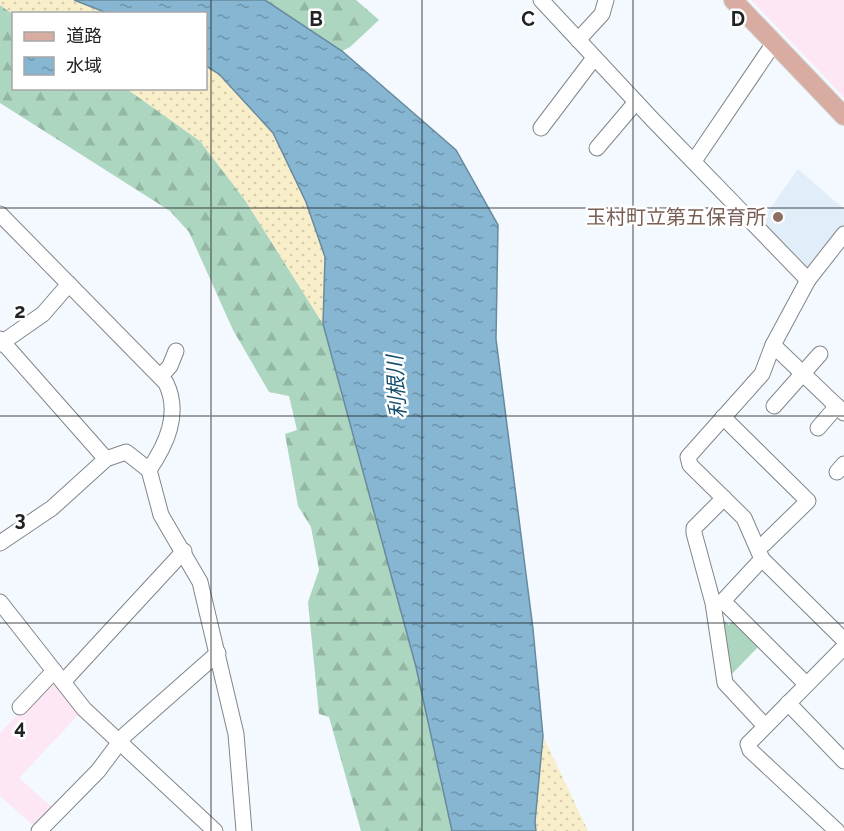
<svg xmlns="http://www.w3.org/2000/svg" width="844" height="831" font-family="Raleway,'Noto Sans JP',sans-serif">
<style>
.commercial{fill:#fde7f4}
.built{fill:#e1edf8}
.forest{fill:url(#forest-firs)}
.sand{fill:url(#sand-dots)}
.park{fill:#acd6bf}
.water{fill:url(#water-ripples);stroke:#688a9e;stroke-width:1.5}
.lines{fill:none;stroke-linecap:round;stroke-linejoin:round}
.minor-casing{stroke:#81868b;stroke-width:17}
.major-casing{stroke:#d2d3d3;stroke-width:20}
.minor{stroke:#fff;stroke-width:15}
.major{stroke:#d8aca0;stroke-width:18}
.grid{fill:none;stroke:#202224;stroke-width:1.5;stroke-opacity:0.55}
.education-dot{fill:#8d6e63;stroke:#fff;stroke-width:2}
.labels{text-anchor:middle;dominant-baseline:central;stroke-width:5;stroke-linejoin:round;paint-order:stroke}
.education-label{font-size:20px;fill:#785e54;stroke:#fff;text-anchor:end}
.water-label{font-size:21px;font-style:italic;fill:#16506e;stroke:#fff}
.grid-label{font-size:20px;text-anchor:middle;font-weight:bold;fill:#202224;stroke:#fff;stroke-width:5;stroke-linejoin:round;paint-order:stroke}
</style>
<defs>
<pattern id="forest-firs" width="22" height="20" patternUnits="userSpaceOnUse" patternTransform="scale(1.5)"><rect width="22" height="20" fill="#acd6bf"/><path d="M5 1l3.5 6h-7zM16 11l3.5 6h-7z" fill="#94b7a4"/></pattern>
<pattern id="sand-dots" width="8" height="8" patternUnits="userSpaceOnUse" patternTransform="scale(1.5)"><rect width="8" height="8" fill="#f8eec9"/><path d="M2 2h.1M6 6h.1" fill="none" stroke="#d4ccac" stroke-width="1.8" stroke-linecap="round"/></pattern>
<pattern id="water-ripples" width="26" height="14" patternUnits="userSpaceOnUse" patternTransform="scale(1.5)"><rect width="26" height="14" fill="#87b6d3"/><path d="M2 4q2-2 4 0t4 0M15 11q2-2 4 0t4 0" fill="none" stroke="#6e94ab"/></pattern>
</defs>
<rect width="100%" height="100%" fill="#f3f9fe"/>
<!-- commercial -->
<g class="commercial">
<path d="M751,0H844V98L827,79Z"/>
<path d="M53,677L82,711L19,778L53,808L35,827L0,796V733Z"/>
</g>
<!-- built -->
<path class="built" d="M798,169L844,209V228L805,271L759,224Z"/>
<!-- forest -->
<g class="forest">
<path d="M265,0H356L379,20L350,47L342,51Z"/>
<path d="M0,5L13,14L14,88L127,89L200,141L245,200L323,324L416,667L452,831H361L329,717L319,714L308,602L319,570L311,527L298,506L285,434L297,430L289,396L269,392L233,330L189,232L170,211L0,103Z"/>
</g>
<!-- sand -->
<g class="sand">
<path d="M0,0H74L107,13L13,14L0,5Z"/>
<path d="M206,66L219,74L273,133L306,202L325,257L323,324L245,200L200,141L127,89L206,88Z"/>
<path d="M543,736L588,831H536L535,823Z"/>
</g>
<!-- park -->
<path class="park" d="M718,615L729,625L734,620L759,646L728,678Z"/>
<!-- water -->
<path class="water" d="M74,0H265L342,51L456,150L498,225L496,339L533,629L543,736L535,822L536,831H452L416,667L323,324L325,257L306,202L273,133L219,74L206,66V14L107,13Z"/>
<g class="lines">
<!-- minor casing -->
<g class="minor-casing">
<g id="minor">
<path d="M541,0L652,119L808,280"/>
<path d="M578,40L602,14L606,0"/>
<path d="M541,128L594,58"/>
<path d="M597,148L636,102"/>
<path d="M694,161L774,43"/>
<path d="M0,214L166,383C181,414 166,445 149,470"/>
<path d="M844,234L808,280L773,345L762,374L688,457L690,465L744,518L762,559L844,640"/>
<path d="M0,339L106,459"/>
<path d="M0,344L43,314L69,284"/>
<path d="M773,345L844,413"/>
<path d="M161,376L170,366L176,351"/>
<path d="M774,406L820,354"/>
<path d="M723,417L808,501L764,544L757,547"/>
<path d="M818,428L837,406"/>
<path d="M837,472L844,464"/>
<path d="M724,498L694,528V533L713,603L725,683L765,726"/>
<path d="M0,543L52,508L106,459L126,452L149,470L161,515L200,582L236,734L244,831"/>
<path d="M762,559L723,601L806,684"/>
<path d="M0,602L84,709L215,831"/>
<path d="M63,682L184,551"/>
<path d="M788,703L844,761"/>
<path d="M20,707L54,671"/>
<path d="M39,831L98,771L125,735L218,653"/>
<path d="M837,831L750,750L748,744L844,647"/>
</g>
</g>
<!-- major casing -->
<g class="major-casing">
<path id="major" d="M733,0L844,116"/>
</g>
<!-- minor -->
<use href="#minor" class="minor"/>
<!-- major -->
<use href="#major" class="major"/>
</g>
<!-- grid -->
<path class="grid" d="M211,0V831M422,0V831M633,0V831M0,208H844M0,416H844M0,623H844"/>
<!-- markers -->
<circle class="education-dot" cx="778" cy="217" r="6"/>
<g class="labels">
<!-- education labels -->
<g class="education-label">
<text x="766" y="217">玉村町立第五保育所</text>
</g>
<!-- water labels -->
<g class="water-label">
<text transform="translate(396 387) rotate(-93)">利根川</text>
</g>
</g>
<g class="grid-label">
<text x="316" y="26">B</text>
<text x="528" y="26">C</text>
<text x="738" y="26">D</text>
<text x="20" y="318">2</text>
<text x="20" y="526">3</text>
<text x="20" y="734">4</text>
</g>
<!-- legend -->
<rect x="12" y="12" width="195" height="78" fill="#ffffff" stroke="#a6a7a7" stroke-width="1.5"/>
<rect x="24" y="32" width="30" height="9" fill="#d8aca0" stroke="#a6a7a7" stroke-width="1.5"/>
<text x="66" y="42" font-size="18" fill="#202224">道路</text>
<rect x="24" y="57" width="30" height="18" fill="url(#water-ripples)" stroke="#a6a7a7" stroke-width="1.5"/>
<text x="66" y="72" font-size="18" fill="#202224">水域</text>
</svg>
